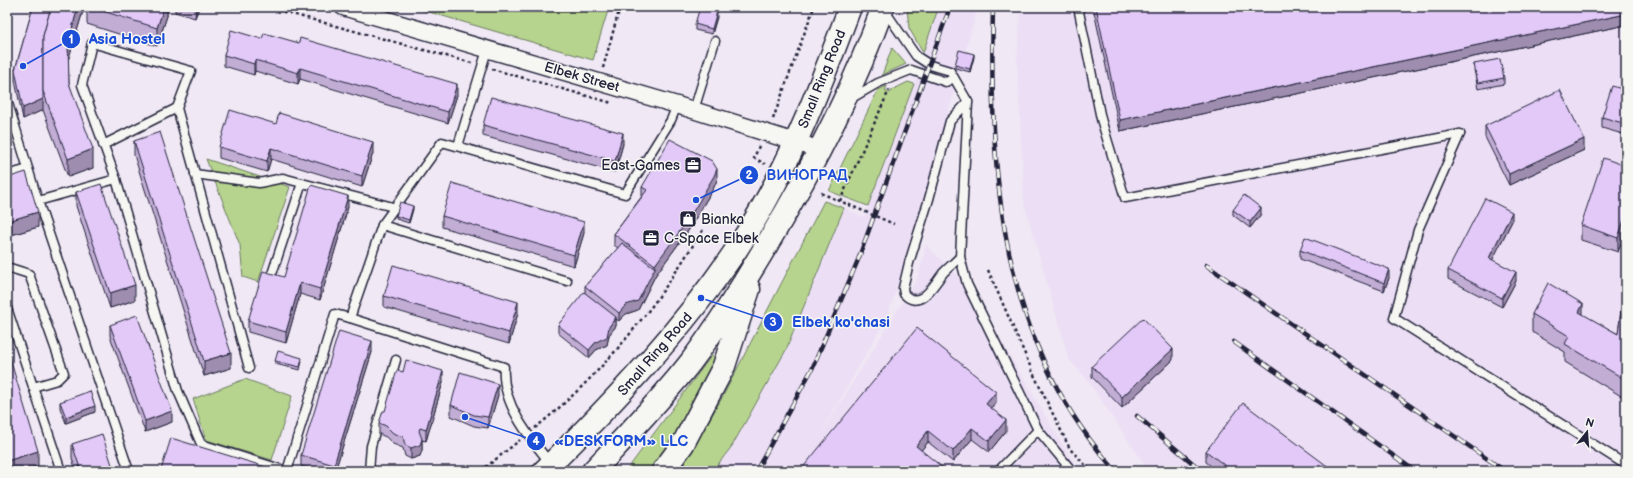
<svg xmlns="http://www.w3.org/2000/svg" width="1633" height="478" font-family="'Balsamiq Sans',sans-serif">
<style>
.built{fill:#ecdff5}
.green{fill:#b6d48d;stroke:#6c7b64}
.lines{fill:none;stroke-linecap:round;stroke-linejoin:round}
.lane-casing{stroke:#22223b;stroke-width:11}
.street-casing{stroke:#22223b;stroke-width:19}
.highway-casing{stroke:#22223b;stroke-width:25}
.path{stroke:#22223b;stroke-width:2.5;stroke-dasharray:3 3;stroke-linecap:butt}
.lane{stroke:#f6f6f2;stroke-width:8}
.street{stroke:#f6f6f2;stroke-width:16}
.highway{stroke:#f6f6f2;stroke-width:22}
.rail-casing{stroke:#22223b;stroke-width:4.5}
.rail{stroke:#f6f6f2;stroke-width:3;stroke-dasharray:9;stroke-linecap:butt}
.wall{fill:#c2add5;stroke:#22223b}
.shaded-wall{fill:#9e8dae;stroke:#22223b}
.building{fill:#e2c9f8;stroke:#22223b}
.labels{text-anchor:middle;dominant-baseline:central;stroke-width:3;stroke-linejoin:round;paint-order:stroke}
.street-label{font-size:14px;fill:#22223b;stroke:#f6f6f2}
.poi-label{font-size:14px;fill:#22223b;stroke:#f6f6f2;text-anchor:start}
.leader{fill:none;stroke:#1d4ed8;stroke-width:1.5}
.callout-dot{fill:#1d4ed8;stroke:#f6f6f2;stroke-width:1.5}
.mark-label{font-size:12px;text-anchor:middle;font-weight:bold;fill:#fff}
.callout-label{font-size:15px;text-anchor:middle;font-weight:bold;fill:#1d4ed8;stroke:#f6f6f2;stroke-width:3;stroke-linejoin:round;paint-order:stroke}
</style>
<rect width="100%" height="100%" fill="#f0e8f4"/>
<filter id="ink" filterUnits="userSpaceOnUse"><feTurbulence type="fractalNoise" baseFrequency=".025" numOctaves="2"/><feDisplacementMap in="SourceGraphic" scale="8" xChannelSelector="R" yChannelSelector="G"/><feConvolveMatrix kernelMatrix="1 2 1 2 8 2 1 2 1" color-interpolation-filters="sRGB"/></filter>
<g filter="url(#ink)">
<!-- built -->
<g class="built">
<path d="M939,7H978L904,268L887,317L820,435L918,277L926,245L967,284L1071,458L1083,471H713L732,446L786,350L844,208L864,217L908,103Z"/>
<path d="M1021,7H1626V471H1149L1085,377L1069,360L1024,203L1017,58Z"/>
</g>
<!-- green -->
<g class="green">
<path d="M412,7H609L593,60Z"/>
<path d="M939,7L937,12L923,53L909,28L907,8Z"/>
<path d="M892,48L906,64L882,75Z"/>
<path d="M908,82L914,84L868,206L829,191L878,90L887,86L885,91L890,93L892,90Z"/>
<path d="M206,159L290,187L258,282L243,277L240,245Z"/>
<path d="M824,201L844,208L786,350L732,446L713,471H688L682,467L723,396Z"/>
<path d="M712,355L718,360L690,412L653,471H626Z"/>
<path d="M245,379L292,396L272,460L206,440L193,399Z"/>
</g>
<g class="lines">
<!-- lane casing -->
<g class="lane-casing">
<g id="lane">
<path d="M1078,7L1101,119L1125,198L1460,134"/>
<path d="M885,11L916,56L930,65L950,71L968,102L960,257L967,284L1038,430L1001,468L1002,471"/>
<path d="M850,99L878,83L911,70L946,82L954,78"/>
<path d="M7,100L38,201"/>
<path d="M694,110L715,41"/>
<path d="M1460,134L1418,230L1394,318L1626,465"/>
<path d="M103,145L177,108"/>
<path d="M458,146L487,50"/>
<path d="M195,174L259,183L283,178L393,207"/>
<path d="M7,175L28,169"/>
<path d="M116,179L38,201L129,471"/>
<path d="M382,225L567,281"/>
<path d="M960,257C955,262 949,267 944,272C935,282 921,312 904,294L903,288L909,263L929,199L950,121L968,102"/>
<path d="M7,267L29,274L64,373L57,380L33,387"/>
<path d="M272,274L302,183"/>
<path d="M7,308L61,471"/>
<path d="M249,368L177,108L191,71L92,43L82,85L116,179L178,391L201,444L287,471L335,314L350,318"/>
<path d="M1038,430L1072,471"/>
<path d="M551,464C529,437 501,403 504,367L350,318L382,225L442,142L625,194L671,120L677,105"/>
<path d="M369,471L371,446L396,360"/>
</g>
</g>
<!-- street casing -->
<g class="street-casing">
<path id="street" d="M343,7L677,105L821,150"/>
</g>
<!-- highway casing -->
<g class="highway-casing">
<g id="highway">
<path d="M544,471C614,402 681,331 736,250C786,176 819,90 850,7"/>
<path d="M593,471C626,436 660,401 690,363C718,326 742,286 766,246C812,169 853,91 883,7"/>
<path d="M663,471L683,444L724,366L749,289"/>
</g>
</g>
<!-- path -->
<g class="path">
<path d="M266,7L472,63"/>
<path d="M603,68L620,7"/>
<path d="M492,69L612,103"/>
<path d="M773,119L814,7"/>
<path d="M759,146L754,158L765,164"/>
<path d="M821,193L894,224"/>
<path d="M840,201L889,90"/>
<path d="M988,270L1035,377L1070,449L1091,471"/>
<path d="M535,428C574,397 610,360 641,320C664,292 683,260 703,230"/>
<path d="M481,471L520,440"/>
</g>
<!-- lane -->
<use href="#lane" class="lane"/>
<!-- street -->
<use href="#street" class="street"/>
<!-- highway -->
<use href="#highway" class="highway"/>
<!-- rail casing -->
<g class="rail-casing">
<g id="rail">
<path d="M993,7C989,171 999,344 1116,471"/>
<path d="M1206,265L1505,471"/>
<path d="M1234,342L1415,471"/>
<path d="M1137,416L1202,471"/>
<path d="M756,471L812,369L858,260L950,7"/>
</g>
</g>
<!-- rail -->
<use href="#rail" class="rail"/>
</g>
<!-- wall -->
<g class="wall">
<path d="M33,7H167V16L157,46L87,24V13L83,11L68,60L69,83L93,168L68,177L43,110L23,119L15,81V70Z"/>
<path d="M175,7H198V10L195,18L175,12Z"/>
<path d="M666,7H674L673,9Z"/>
<path d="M1093,7H1626V25L1120,131Z"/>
<path d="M717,17L712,34L695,30V24Z"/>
<path d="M224,55L457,95L448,123L300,79L298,84L255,71L254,75L224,66Z"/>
<path d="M974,57L970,72L955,68V65Z"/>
<path d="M1474,64L1504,78V84L1478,89L1474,70Z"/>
<path d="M1626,90V135L1602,128V117Z"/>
<path d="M276,124L373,153L362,187L271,159L267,172L219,158V147Z"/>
<path d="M483,125L623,144L615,172L483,136Z"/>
<path d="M1485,126L1584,150L1509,185L1485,137Z"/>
<path d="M134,141L231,368L204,376L134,155Z"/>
<path d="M1626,166V229L1618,252L1581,240V225Z"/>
<path d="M7,178L38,227L8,236L7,232Z"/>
<path d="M717,180L714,187L688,231L655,276L638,310L626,314L619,321L616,319V326L609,335L607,345L596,350L589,358L558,333V325L585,293V286L618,248L614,245V234L642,196V187Z"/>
<path d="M76,192L135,300L110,308L76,206Z"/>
<path d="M348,207L320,300L300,294L286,343L248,332V321L284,277Z"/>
<path d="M413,209L409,223L396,219V216Z"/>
<path d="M1233,210L1261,214L1250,228L1233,215Z"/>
<path d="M442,216L584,233L574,266L442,227Z"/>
<path d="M1512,221L1492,260L1516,281L1502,307L1448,279V270Z"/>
<path d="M1300,250L1389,278L1384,291L1300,259Z"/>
<path d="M1626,272V399L1565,362V352L1532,332V314L1583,315L1618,334Z"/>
<path d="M384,296L518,313L509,344L384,307Z"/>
<path d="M110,325L172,422L145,432L110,336Z"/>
<path d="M372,352L335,471H319L301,466V455Z"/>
<path d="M1173,360L1122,408L1092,377V366Z"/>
<path d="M275,361H302L300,370L275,364Z"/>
<path d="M443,382L426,441L422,440V450L420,456L411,459L405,456L403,448L393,444L386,437L379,434V423L385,411Z"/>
<path d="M498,395L488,428L474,426L451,416V405Z"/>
<path d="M60,402L95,412L66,423L60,408Z"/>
<path d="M996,403L991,409L1006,431L989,452L972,439L953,462L928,442L921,450L800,471Z"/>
<path d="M72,444L114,471H76L72,458Z"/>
<path d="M1206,451L1334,471H1217L1206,462Z"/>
</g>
<!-- shaded-wall -->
<g class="shaded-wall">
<path d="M78,7H83V11L68,61V43Z"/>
<path d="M164,7H167V16L157,46V28Z"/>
<path d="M196,7H198V10L195,18Z"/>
<path d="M717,11V17L712,34V29Z"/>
<path d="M1626,14V25L1120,131V120Z"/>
<path d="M974,54V57L970,72V69Z"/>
<path d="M255,60V71L254,75V64Z"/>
<path d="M300,68V79L298,84V73Z"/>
<path d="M457,84V95L448,123V112Z"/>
<path d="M43,99V110L23,119V108Z"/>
<path d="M623,133V144L615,172V161Z"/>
<path d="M1584,139V150L1509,185V174Z"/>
<path d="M10,142V157L7,158V143Z"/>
<path d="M373,142V153L362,187V176Z"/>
<path d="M271,148V159L267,172V161Z"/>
<path d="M93,149V168L68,177V159Z"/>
<path d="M717,169V180L714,187L688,231L655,276L638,310L626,314L619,321V313L655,268V265Z"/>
<path d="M348,196V207L320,300V289Z"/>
<path d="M413,206V209L409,223V220Z"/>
<path d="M1261,208V214L1250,228V222Z"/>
<path d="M38,212V227L8,236V221Z"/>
<path d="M1512,212V221L1489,267V258Z"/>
<path d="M1626,214V229L1618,252V238Z"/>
<path d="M584,222V233L574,266V255Z"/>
<path d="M1389,269V278L1384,291V283Z"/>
<path d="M1516,272V281L1502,307V298Z"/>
<path d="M300,283V294L286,343V332Z"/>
<path d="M135,285V300L110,308V293Z"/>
<path d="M518,302V313L509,344V333Z"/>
<path d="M1583,304V322L1579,312Z"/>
<path d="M616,317V326L609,335L607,345L596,350L589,358V350L609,327Z"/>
<path d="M372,341V352L335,471H334V465Z"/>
<path d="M1173,349V360L1122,408V397Z"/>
<path d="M231,353V368L204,376V361Z"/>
<path d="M443,371V382L426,441V430Z"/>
<path d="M498,384V395L488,428V417Z"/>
<path d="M996,392V403L986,415V404Z"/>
<path d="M95,406V412L66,423V417Z"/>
<path d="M172,411V422L145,432V421Z"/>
<path d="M1006,420V431L989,452V441Z"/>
<path d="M972,428V439L953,462V451Z"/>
<path d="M928,431V442L916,457V446Z"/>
<path d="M422,439V450L420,456L411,459V448Z"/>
<path d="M38,451V466L22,471H7V461Z"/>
</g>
<!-- building -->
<g class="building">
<path d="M33,7H51L43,36V99L23,108L15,70Z"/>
<path d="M51,7H78L68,43L69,83L93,149L68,159L43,91V36Z"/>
<path d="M90,7H164L157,28Z"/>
<path d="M189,7H196L195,9Z"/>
<path d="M700,7H703L717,11L712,29L695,24Z"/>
<path d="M1096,7H1626V14L1120,120Z"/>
<path d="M231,30L262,39L264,33L299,43L300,38L457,84L448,112L300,68L298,73L255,60L254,64L224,55Z"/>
<path d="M959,50L974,54L970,69L955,65Z"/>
<path d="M1500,59L1504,78L1478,83L1474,64Z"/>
<path d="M1612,86L1626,90V124L1602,117Z"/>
<path d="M1560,90L1584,139L1509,174L1485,126Z"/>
<path d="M491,97L623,133L615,161L483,125Z"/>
<path d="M230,110L276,124L279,113L373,142L362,176L271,148L267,161L219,147Z"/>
<path d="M7,131L10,142L7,143Z"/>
<path d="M160,132L231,353L204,361L134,141Z"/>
<path d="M670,139L712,161L717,169L714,176L688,220L655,265L614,234L647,190L642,187Z"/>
<path d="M1603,158L1626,166V214L1618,238L1581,225Z"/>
<path d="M26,172L38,212L8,221L7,218V178Z"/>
<path d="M452,183L584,222L574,255L442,216Z"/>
<path d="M101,184L135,285L110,293L76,192Z"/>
<path d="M311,185L348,196L320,289L300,283L286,332L248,321L263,271L284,277Z"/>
<path d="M1244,195L1261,208L1250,222L1233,210Z"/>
<path d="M1485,198L1512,212L1489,258L1516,272L1502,298L1448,270Z"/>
<path d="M400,202L413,206L409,220L396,216Z"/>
<path d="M1305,237L1389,269L1384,283L1300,250Z"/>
<path d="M622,243L655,268L638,301L626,305L619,313L585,286Z"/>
<path d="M393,265L518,302L509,333L384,296Z"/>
<path d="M1626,272V380L1565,344L1569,336L1532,314L1548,283L1583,304L1579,312L1618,334Z"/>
<path d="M584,292L616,317L609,327L607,337L596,342L589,350L558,325Z"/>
<path d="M137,315L172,411L145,421L110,325Z"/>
<path d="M1143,318L1173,349L1122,397L1092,366Z"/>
<path d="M917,328L996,392L986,404L1006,420L989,441L972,428L953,451L928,431L916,446L947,471H800Z"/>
<path d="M339,331L372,341L334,465L301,455Z"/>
<path d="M7,349L38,451L7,461Z"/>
<path d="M278,351L302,358L300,367L275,361Z"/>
<path d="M406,360L443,371L426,430L420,428L419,431L422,439L420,445L411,448L405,445L403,437L393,433L386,426L379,423L383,411H385L397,370L403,372Z"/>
<path d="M460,372L498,384L488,417L474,415L451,405Z"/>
<path d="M90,391L95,406L66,417L60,402Z"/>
<path d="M1243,403L1334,471H1232L1206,451Z"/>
<path d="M102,434L114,471H81L72,444Z"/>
<path d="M171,438L279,471H163L161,470Z"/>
</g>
</g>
<!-- icons -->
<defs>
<g id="office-square" transform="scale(0.9)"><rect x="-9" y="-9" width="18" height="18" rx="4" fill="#22223b" stroke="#f6f6f2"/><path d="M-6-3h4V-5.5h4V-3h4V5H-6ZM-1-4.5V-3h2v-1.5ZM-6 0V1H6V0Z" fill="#fff"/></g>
<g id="shop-square" transform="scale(0.9)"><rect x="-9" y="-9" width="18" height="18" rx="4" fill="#22223b" stroke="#f6f6f2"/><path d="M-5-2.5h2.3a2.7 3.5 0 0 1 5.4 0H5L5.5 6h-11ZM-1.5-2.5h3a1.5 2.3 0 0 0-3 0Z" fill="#fff"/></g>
</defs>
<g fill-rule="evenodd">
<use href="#office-square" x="693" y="165"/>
<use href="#shop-square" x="688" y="219"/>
<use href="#office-square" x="651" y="238"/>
</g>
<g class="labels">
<!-- street labels -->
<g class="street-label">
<text transform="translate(582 77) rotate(16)">Elbek Street</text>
<text transform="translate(822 79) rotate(-68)">Small Ring Road</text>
<text transform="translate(655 354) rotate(-49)">Small Ring Road</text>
</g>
<!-- poi labels -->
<g class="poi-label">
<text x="680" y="165" text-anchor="end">East-Games</text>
<text x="701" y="219">Bianka</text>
<text x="664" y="238">C-Space Elbek</text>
</g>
</g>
<!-- callouts -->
<path class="leader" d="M23 66L71 39M696 200L749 175M701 298L773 322M465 417L536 441"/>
<g class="callout-dot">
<circle cx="23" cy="66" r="4"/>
<circle cx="696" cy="200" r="4"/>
<circle cx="701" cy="298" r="4"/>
<circle cx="465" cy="417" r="4"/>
<circle cx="71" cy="39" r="10"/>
<circle cx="749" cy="175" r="10"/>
<circle cx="773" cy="322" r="10"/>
<circle cx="536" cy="441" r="10"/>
</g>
<g class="mark-label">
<text x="71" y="43">1</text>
<text x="749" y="179">2</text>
<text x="773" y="326">3</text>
<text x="536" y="445">4</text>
</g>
<g class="callout-label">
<text x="127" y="44">Asia Hostel</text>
<text x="807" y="180">ВИНОГРАД</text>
<text x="841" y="327">Elbek ko'chasi</text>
<text x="621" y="446">«DESKFORM» LLC</text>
</g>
<!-- margin -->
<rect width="1633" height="478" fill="none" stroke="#f6f6f2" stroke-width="24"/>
<rect x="12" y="12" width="1609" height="454" fill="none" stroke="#22223b" stroke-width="1.5" filter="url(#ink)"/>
<!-- north arrow -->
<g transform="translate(1587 432) rotate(17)" stroke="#f6f6f2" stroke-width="3" paint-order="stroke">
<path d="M0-3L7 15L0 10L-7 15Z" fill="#22223b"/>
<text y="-6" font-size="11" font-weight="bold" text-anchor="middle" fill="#22223b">N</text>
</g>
</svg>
